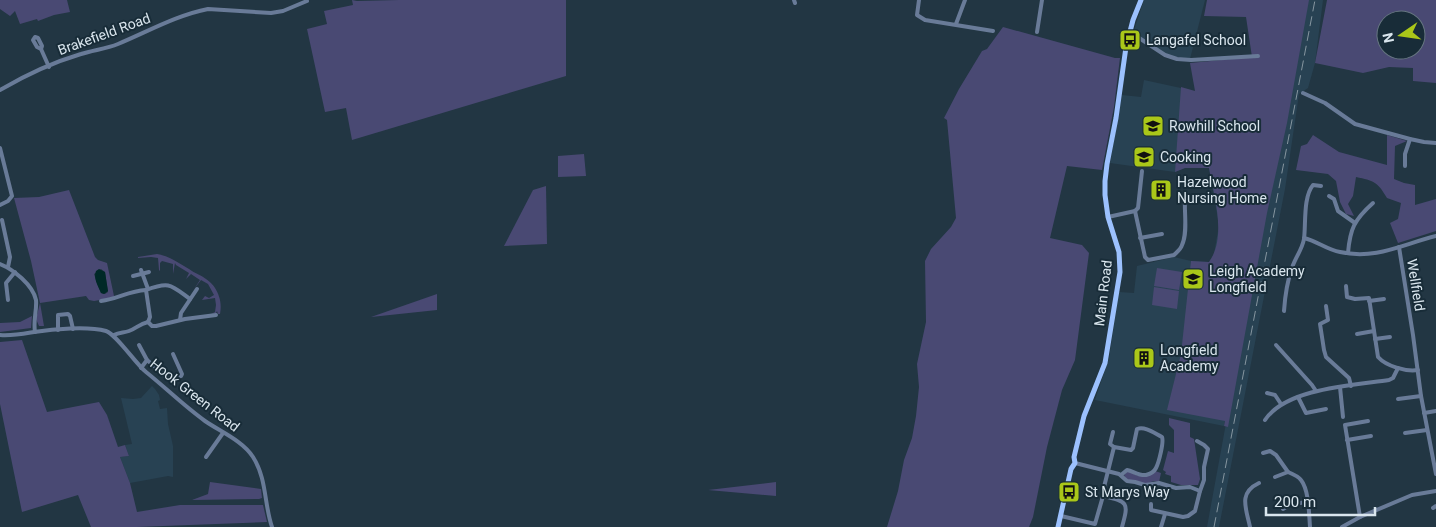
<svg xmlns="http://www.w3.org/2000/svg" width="1436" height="527" font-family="Roboto,sans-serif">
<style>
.built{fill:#284253}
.green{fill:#494973;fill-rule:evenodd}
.water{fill:#002927}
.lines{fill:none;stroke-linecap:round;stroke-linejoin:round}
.minor{stroke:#697b98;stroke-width:4}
.major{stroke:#9cc1fe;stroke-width:5}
.rail{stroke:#8696a0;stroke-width:1;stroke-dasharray:10 5;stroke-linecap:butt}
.labels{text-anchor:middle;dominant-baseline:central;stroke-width:4;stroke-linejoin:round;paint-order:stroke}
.street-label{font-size:14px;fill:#dae6ee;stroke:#182c38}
.poi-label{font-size:14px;fill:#dae6ee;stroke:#182c38;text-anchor:start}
</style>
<rect width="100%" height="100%" fill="#223643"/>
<!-- built -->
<g class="built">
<path d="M1144,0H1205L1190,59L1175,58L1161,52L1133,33Z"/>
<path d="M1307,0H1323L1315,63L1308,88L1299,94L1285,189L1219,527H1207L1233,385Z"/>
<path d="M1144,80L1190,90L1281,119L1224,426L1095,400L1109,358L1119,292L1134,293L1137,266L1174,257L1191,261L1209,262L1214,254L1219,225L1209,168H1185L1175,172L1110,163L1122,95L1141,97Z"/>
<path d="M152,386L155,389L159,395L160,400L158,401L160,409L167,408L168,424L173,446V477L168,476L130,483L120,457L129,456L125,445L132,444L121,398L133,399L141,398Z"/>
</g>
<!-- green -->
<g class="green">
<path d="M0,0H67L70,12L54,15L38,21L37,19L20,24L15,11L10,16L0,9Z"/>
<path d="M352,0L357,1L399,0H566V76L352,140L346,108L325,112L307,29L327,24L324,11L353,5Z"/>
<path d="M1207,0H1309L1287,123L1267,213L1228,427L1224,426L1225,421L1167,410L1181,354L1191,261L1209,262C1227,237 1214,196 1209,168H1185L1175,172L1181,87L1195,91L1190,63L1252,57L1246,17L1204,16Z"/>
<path d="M1327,0H1436V83L1413,81V68L1389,67L1363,73L1315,63ZM1386,20H1416V50H1386Z"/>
<path d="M1003,27L1115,58H1120L1114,107L1102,170L1067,166L1050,238L1082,245L1089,253L1075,360L1062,390L1047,447L1033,517L1029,527H887L898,491L904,460L912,438L916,416L919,387L917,364L926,322L925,261L931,249L951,227L956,218L947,120L944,118L959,89L982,51L987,49Z"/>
<path d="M1313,135L1339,152L1387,165V135L1407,141L1395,146L1394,179L1404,183L1415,185V205L1436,199V231L1398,243L1390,223L1398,219L1401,203L1387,198C1377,181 1374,181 1356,177L1353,196L1348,204L1354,216L1346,214L1340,202L1336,181L1328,174L1296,170L1301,146L1307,144Z"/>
<path d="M584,154L586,176L558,177V156Z"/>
<path d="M546,186L547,244L504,246L533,190Z"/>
<path d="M69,190L95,257L98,260L107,263L114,296L112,298L94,301L89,300L86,296L40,303L44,326H39L36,319L40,303L31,261L14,198L39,197ZM101,269L105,272L108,292L105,294L101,293L97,283L94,274Z"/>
<path d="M157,254C169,256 179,263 189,269C194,273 201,275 206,279C217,286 223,301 220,314H218L217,311L216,313L211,314L215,312L216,305L215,298L202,300L205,296L209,298L214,295L208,284L201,280L194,289L200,280L191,274L186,279L189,273L176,265L175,263L173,274V264L162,261L160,263V271L159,270L158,258L151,257L138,258V257Z"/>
<path d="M1157,268L1182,272L1179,290L1154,286Z"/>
<path d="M1154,287L1179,291L1177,309L1152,305Z"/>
<path d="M437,294V310L371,317Z"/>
<path d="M32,316L31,328L0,332V323L20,322Z"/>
<path d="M22,340L47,412L99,402L107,415L118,447L125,445L129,456L120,457L130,483L137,512L180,505H263L267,522L137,527H91L78,495L22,512L0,404V342Z"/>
<path d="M1169,418L1190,423V437L1194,439L1200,479L1198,485H1181L1171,482V476L1165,474L1166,472L1163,470L1168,451L1174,453V430L1169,425Z"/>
<path d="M1128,471L1138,476L1155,471L1161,473L1159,482L1154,481L1145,484L1137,481L1127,480L1124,475Z"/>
<path d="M210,482L261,489L262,498L259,499L192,500L208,494Z"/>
<path d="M776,482V496L708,490Z"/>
</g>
<!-- water -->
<path class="water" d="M99,269L105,272L108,291L104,294L101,293C98,286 93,278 96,271Z"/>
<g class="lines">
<!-- minor -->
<g class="minor">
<path d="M794,0L795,3"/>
<path d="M919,0L917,15L925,20L993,31"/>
<path d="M956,24L965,0"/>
<path d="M1037,32L1042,0"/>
<path d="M1130,32L1165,55L1177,59L1191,60L1258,56"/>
<path d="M41,49L37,47L33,40L35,37L38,38L42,46L41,49L49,67"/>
<path d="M0,90C24,76 54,62 81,54C93,50 106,49 118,44C147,32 177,15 208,9L271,13L283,11L307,1"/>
<path d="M1303,93L1325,103L1355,124L1410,139L1424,142L1436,143"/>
<path d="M0,148L12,196L8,201L0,205"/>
<path d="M1405,166V154L1410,139"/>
<path d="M1329,196L1334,199L1338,211L1355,223"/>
<path d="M1135,211L1145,257L1148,260L1174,255C1177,252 1181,249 1182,245C1188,233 1184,212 1185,199"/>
<path d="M1108,217L1135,211L1138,208L1142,171"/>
<path d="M2,220L10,257L8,267"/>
<path d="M1140,238L1162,234"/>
<path d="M1304,238C1317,241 1327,250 1340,252C1376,260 1403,244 1436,236"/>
<path d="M1399,247L1413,335L1421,396L1436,474"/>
<path d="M1348,253C1350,229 1354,220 1373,203"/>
<path d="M0,264C13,269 33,285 36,300C37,310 33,320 35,332"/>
<path d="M141,270L148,289"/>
<path d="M133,276L149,272"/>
<path d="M1346,286L1347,297L1355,299L1369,298L1378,357C1386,366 1406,372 1418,370"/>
<path d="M146,290C170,281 171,285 190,299"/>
<path d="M8,300L6,283L15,272"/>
<path d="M101,301C118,299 128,291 146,290L150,317L148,322"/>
<path d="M1369,301L1384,299"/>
<path d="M1326,306L1328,320L1320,324L1324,350L1326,357L1349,378L1351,386"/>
<path d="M1284,311C1285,296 1287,282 1292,268C1295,258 1302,250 1304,239C1306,224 1303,197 1313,185L1321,186"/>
<path d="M180,320L181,313L197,289"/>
<path d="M58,330V315L68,314L70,316L73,329"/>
<path d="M1357,334L1374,331"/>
<path d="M0,335C12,336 22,334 34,332C53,329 88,326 106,331C117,335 135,363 146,372C166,388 184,406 205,421C221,432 243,441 253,457C267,479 264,504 272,527"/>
<path d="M114,335C119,332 124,333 129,331C137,328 139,324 148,322L152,326H156L185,319L216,315"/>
<path d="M1375,339L1390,337"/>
<path d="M139,345L147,360L141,368"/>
<path d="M1276,345L1312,385L1316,391"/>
<path d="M147,360L160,371L167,378L175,379L181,376L182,374L173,354"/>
<path d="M1340,387L1343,417"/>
<path d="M1267,393L1275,395L1281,404"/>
<path d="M1298,397L1306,413L1326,409"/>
<path d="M1398,399L1421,396"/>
<path d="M1424,413L1436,411"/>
<path d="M1265,420C1286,388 1354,385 1389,380L1393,378L1398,368"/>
<path d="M1113,432L1110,444L1114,447"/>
<path d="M1405,433L1427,430"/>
<path d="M1347,440L1371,436"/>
<path d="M1263,453L1270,451L1276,455L1288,472"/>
<path d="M206,457L223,433"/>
<path d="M1075,463L1119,474L1127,481L1135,482L1145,485L1159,483L1176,488L1190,487L1200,491"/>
<path d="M1275,477L1288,472C1293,474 1298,476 1301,480C1309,490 1309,514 1310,527"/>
<path d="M1103,496C1128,502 1129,502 1122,527"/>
<path d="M1151,504V510L1183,517L1188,516L1195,511L1200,491L1204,480V467L1208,449L1204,445L1197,441"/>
<path d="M1433,508L1436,506"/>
<path d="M1283,509L1291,504L1308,502"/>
<path d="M1061,516L1095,524L1103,496L1104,487L1114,447L1131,450L1133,448L1137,429C1145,426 1154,433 1162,437C1164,442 1159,462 1156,468C1154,472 1150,474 1146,475C1139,476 1133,471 1127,470L1121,475"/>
<path d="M1360,517L1345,425L1368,421"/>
<path d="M1161,527L1165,514"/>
<path d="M1250,527C1246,508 1238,493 1259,483"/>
<path d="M1342,527L1360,517L1412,495L1436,491"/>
</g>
<!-- major -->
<path class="major" d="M1058,527L1071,469L1075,463L1074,457L1084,416L1105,363L1120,272L1119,252L1108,217L1105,195V181L1107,164L1116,118L1126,47L1133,20L1141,0"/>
<!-- rail -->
<path class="rail" d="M1214,527L1315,0"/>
</g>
<!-- icons -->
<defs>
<g id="bus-square" transform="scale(1.125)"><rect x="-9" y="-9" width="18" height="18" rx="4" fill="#aac719" stroke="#182c38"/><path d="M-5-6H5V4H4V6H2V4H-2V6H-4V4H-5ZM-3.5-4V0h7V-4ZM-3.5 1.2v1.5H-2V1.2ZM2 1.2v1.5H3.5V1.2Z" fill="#111"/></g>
<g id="school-square" transform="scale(1.125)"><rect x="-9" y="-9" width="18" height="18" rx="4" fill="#aac719" stroke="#182c38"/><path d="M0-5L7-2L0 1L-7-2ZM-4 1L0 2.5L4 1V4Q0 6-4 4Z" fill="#111"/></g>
<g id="building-square" transform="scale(1.125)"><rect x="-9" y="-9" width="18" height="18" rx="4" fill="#aac719" stroke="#182c38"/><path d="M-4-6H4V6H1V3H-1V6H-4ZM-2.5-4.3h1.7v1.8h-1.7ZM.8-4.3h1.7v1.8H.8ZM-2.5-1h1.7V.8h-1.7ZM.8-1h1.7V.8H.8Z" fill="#111"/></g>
</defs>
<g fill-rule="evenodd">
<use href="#bus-square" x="1130" y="40"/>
<use href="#school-square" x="1153" y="126"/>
<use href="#school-square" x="1144" y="157"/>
<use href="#building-square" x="1161" y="190"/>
<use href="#school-square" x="1193" y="279"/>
<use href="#building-square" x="1144" y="358"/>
<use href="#bus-square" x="1069" y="492"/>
</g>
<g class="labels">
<!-- street labels -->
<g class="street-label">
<text transform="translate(104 34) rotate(-20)">Brakefield Road</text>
<text transform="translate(1416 285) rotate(81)">Wellfield</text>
<text transform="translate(1103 293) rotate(-83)">Main Road</text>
<text transform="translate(195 395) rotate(38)">Hook Green Road</text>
</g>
<!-- poi labels -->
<g class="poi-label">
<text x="1146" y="40">Langafel School</text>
<text x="1169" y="126">Rowhill School</text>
<text x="1160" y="157">Cooking</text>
<text x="1177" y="182">Hazelwood<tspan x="1177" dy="16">Nursing Home</tspan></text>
<text x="1209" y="271">Leigh Academy<tspan x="1209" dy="16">Longfield</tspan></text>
<text x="1160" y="350">Longfield<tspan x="1160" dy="16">Academy</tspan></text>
<text x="1085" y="492">St Marys Way</text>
</g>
</g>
<!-- north arrow -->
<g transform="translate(1401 35) rotate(257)"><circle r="24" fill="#182c38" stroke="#667681"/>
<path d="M0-4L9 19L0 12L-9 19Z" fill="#aac719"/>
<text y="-8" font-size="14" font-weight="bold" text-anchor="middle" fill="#dae6ee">N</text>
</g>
<!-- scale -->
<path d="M1266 507v8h109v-8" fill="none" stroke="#dae6ee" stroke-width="2.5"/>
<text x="1274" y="507" font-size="15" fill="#dae6ee" stroke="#182c38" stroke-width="4" paint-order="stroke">200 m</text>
</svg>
